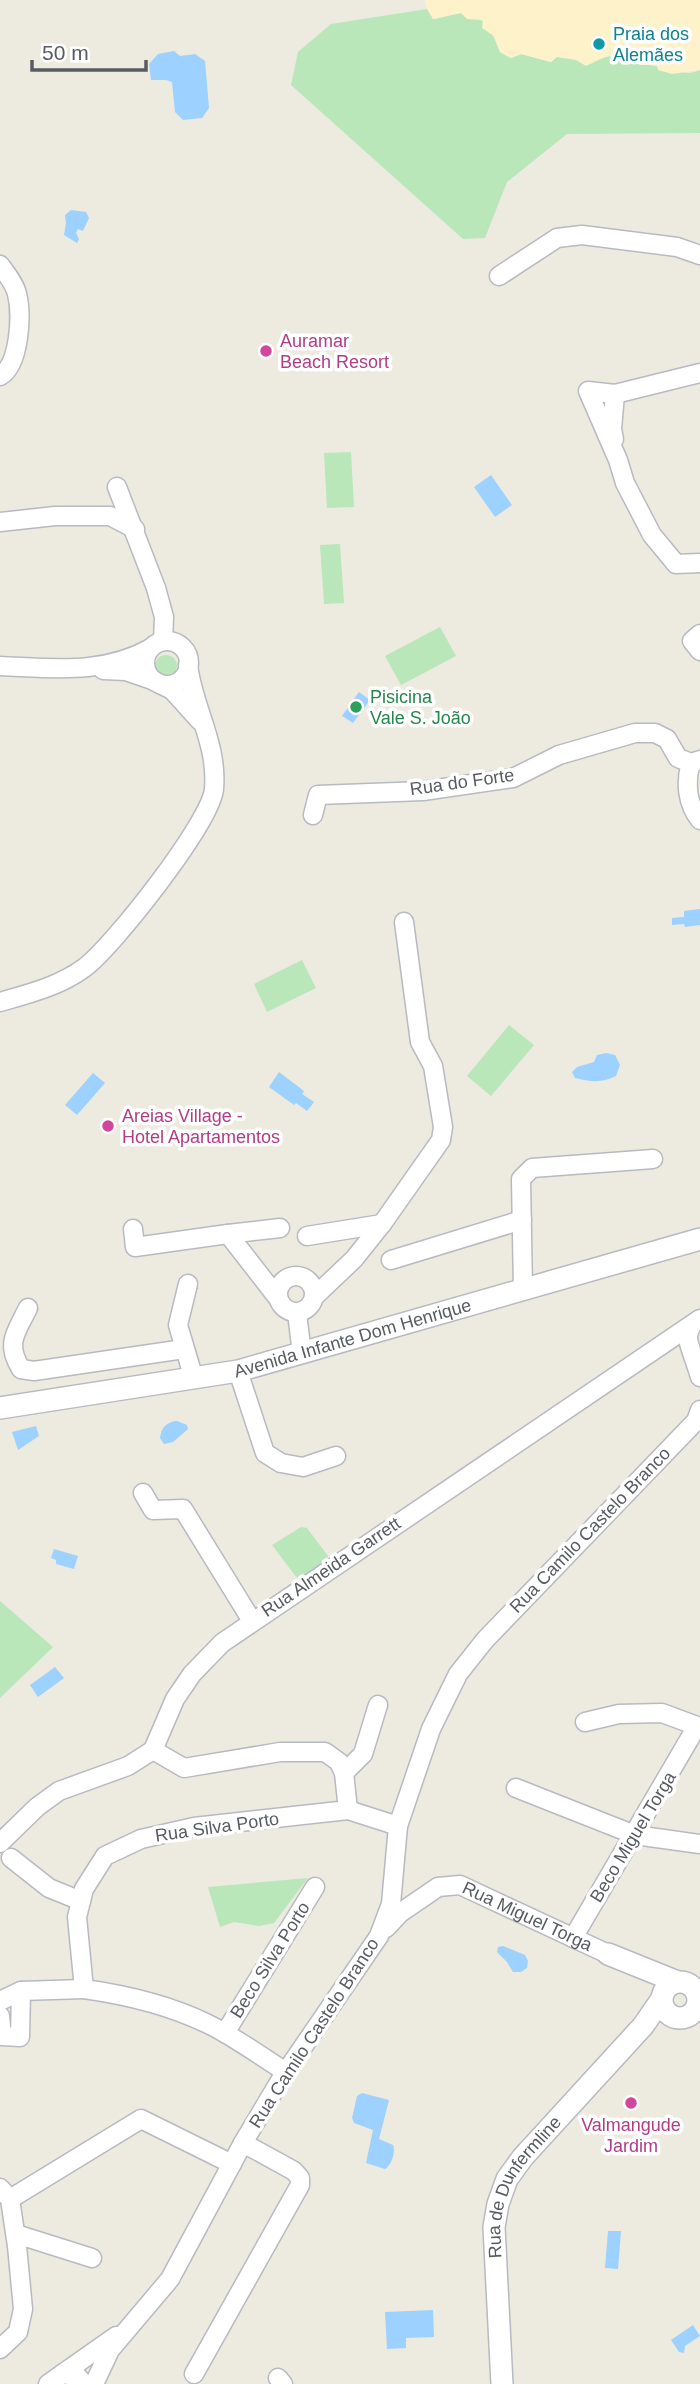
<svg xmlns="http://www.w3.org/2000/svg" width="700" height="2384" font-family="Helvetica,sans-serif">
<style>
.green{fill:#b9e7ba}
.sand{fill:#fdf2ca}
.water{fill:#9dd1ff}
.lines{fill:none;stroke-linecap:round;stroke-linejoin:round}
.minor-casing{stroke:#b7bac0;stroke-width:21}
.tertiary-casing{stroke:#b7bac0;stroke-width:24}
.minor{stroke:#fff;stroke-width:18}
.tertiary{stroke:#fff;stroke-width:21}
.culture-dot{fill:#0f9aa8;stroke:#fff;stroke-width:2.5}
.hotel-dot{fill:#d1479c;stroke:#fff;stroke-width:2.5}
.leisure-dot{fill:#2e9e5b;stroke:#fff;stroke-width:2.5}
.labels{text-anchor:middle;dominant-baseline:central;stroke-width:7;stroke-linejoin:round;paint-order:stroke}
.culture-label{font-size:18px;fill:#0d838f;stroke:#fff;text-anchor:start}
.hotel-label{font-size:18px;fill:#b23c85;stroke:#fff;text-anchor:start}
.leisure-label{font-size:18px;fill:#27864d;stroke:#fff;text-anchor:start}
.street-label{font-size:18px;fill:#585c62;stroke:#fff}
</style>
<rect width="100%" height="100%" fill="#edeadf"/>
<!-- green -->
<g class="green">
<path d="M427,9L434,19C442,18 454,13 462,13C485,15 493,34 500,52L511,58L521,54L551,62L556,57L617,55C622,59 682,73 689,73C693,73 696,71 700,70V133L567,134L507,182L485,238L463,239L291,85L298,52L331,24Z"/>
<path d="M351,452L354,507L327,508L324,453Z"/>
<path d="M340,544L344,603L324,604L320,545Z"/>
<path d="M440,627L456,656L401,685L385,656Z"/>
<circle cx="166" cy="666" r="11"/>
<path d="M302,960L316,988L267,1012L254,984Z"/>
<path d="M509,1025L534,1045L491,1096L467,1076Z"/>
<path d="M301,1527L307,1528L328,1556L327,1562L300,1582L272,1545Z"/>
<path d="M0,1601L53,1647L0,1698Z"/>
<path d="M308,1878L274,1923L259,1926L234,1922L220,1927L208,1887Z"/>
</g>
<!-- sand -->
<path class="sand" d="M425,0H700V70L672,74L658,70L657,65H640L638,60C629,60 622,56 615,56C605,55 595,62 586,66L576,60L557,57L551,62L521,54L511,58L500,52L494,36L482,28L483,20L467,19L461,13L433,19L427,9Z"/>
<!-- water -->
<g class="water">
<path d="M174,51L180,56L195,54L205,61L209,108L202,118L183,120L175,112L172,82L166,80H151L149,64L158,54Z"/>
<path d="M71,210L86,212L89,218L83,231L78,229L76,233L79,239L77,243L64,235L66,223L65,215Z"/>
<path d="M491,475L512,505L495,517L474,487Z"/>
<path d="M359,692L370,700L353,723L342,716Z"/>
<path d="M700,909V925L685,927L684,924L672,925V918L684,917V911Z"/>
<path d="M606,1053L615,1055L620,1065L616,1076C602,1083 591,1082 575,1078L572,1072L577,1067L594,1062L597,1055Z"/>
<path d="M279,1072L304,1091L302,1094L314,1102L307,1111L296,1103L294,1105L269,1087Z"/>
<path d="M93,1073L105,1083L77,1115L65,1105Z"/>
<path d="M177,1421L187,1425L188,1429L173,1442L164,1444L160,1438C161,1428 166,1422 177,1421Z"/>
<path d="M36,1426L39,1436L18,1450L12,1432Z"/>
<path d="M54,1549L78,1556L74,1569L56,1564V1560L51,1558Z"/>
<path d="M55,1667L64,1678L38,1697L30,1685Z"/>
<path d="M503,1946L525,1955L528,1961L527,1968L521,1972H513L507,1962L497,1952L498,1947Z"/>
<path d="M362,2093L389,2100L379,2139L393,2145C396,2152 391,2166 385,2169L366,2163L373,2130L354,2123L352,2118L357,2096Z"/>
<path d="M608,2231H621L618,2269L605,2268Z"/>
<path d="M433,2310L434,2337L406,2338V2348L387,2349L385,2312Z"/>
<path d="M693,2325L700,2336L685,2346L684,2353L679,2352L671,2340Z"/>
</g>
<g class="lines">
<!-- minor casing -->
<g class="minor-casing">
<g id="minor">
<path d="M0,265C6,273 15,284 17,294C22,314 20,365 0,376"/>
<path d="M499,276L557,238L582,235L677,247L700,255"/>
<path d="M700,373L615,394L588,391L618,460L625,483L652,535L676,564L700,563"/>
<path d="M614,439L612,429L615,394"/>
<path d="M117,487L156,588L164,617L163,641"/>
<path d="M0,522L55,516H110L135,529"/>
<path d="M700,634L692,641L700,651"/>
<circle cx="167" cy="663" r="22"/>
<path d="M0,666C53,668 103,675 151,648"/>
<path d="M103,670L126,671L155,681"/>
<path d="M160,684L172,690L200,721"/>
<path d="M700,760L691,763C685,782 687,804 700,820"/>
<path d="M313,815L318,795L423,791L513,778L559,755L635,733H655L667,739L678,758L691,763"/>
<path d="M0,1002C28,994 60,986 84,968C112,948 211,822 214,789C218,744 193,707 188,665"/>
<path d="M133,1229L135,1247L228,1234L277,1297"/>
<path d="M228,1234L280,1228"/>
<path d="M307,1236L382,1224"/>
<path d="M391,1260L522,1220"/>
<circle cx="296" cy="1294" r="18"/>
<path d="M188,1284L178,1325L194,1379"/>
<path d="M523,1290L521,1179L532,1168L653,1159"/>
<path d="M314,1297L354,1259L382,1224L441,1140L443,1127L433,1066L420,1042L404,922"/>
<path d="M28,1308C16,1333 5,1343 21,1369L34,1371L184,1349"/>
<path d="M297,1313L302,1354"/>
<path d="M692,1325C690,1329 688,1333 688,1337C687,1341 698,1369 700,1377"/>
<path d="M238,1371L265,1453L281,1463L303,1467L336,1456"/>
<path d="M143,1493L153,1510L183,1509L252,1621"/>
<path d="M153,1750L184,1768L280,1752H325L339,1762L344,1773L348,1810"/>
<path d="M344,1773L363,1754L378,1705"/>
<path d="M516,1788L635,1835L700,1844"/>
<path d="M0,1843L37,1807L59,1791L128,1766L153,1750L175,1699L192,1674L222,1643L700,1319"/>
<path d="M11,1858L49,1888L81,1901"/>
<path id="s1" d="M386,1928L400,1913L438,1887L460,1885L608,1954"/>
<path d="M573,1938L697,1726L662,1713L619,1714L585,1722"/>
<path d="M0,2001L21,1991L84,1989"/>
<path d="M0,2016L2,2036L20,2037L21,1991"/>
<path d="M225,2033L315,1887"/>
<path d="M286,2072C260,2056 235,2037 208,2024C169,2005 127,1995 84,1989L77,1917L84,1889L105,1856L141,1839L194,1827L348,1810L398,1826"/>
<path d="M0,2188L10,2199L17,2246L23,2309L18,2332L0,2349"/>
<path d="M10,2199L141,2119L232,2164"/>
<path d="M16,2234L92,2258"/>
<path d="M62,2374L116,2336"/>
<path d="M194,2374L300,2185V2178L294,2171L243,2143"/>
<path d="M278,2378L283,2384"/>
<path d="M48,2384L62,2374L77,2376L84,2384"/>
<path d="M94,2384L110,2350L170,2279L243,2143L281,2079L379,1936L391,1904L398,1826L431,1729L458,1674L485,1640L696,1421L700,1410"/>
</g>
</g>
<!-- tertiary casing -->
<g class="tertiary-casing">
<g id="tertiary">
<path id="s2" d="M0,1408L238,1371L700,1239"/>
<path d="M608,1954L675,1981"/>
<circle cx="680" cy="2000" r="18"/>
<path id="s3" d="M502,2384L494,2227L498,2204L507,2179L523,2157L643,2026L661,2000"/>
</g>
</g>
<!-- minor -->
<use href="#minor" class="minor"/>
<!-- tertiary -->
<use href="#tertiary" class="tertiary"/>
</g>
<!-- markers -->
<circle class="culture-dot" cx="599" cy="44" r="7"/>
<g class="hotel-dot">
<circle cx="266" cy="351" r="7"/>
<circle cx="108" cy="1126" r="7"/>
<circle cx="631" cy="2103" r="7"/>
</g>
<circle class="leisure-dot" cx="356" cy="707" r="7"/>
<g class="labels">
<!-- culture labels -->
<g class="culture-label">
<text x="613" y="34">Praia dos<tspan x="613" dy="21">Alemães</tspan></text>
</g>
<!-- hotel labels -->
<g class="hotel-label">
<text x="280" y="341">Auramar<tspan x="280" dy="21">Beach Resort</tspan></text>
<text x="122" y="1116">Areias Village -<tspan x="122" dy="21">Hotel Apartamentos</tspan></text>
<text x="631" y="2125" text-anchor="middle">Valmangude<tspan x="631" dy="21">Jardim</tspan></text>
</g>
<!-- leisure labels -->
<g class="leisure-label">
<text x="370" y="697">Pisicina<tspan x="370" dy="21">Vale S. João</tspan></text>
</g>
<!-- street labels -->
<g class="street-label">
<text transform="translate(462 782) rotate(-8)">Rua do Forte</text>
<text stroke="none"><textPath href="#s2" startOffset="360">Avenida Infante Dom Henrique</textPath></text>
<text transform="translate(590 1530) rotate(-46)">Rua Camilo Castelo Branco</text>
<text transform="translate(331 1567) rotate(-34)">Rua Almeida Garrett</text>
<text transform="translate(217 1827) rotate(-8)">Rua Silva Porto</text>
<text transform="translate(633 1837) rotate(-59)">Beco Miguel Torga</text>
<text stroke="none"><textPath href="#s1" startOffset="163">Rua Miguel Torga</textPath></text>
<text transform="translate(270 1960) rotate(-58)">Beco Silva Porto</text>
<text transform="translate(314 2033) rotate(-57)">Rua Camilo Castelo Branco</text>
<text stroke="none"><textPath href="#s3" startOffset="206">Rua de Dunfermline</textPath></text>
</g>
</g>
<!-- scale -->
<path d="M32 60v10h114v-10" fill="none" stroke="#585c62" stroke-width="3.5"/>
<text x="42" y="60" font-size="21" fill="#585c62" stroke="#ffffff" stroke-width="5" paint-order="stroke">50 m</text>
</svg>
